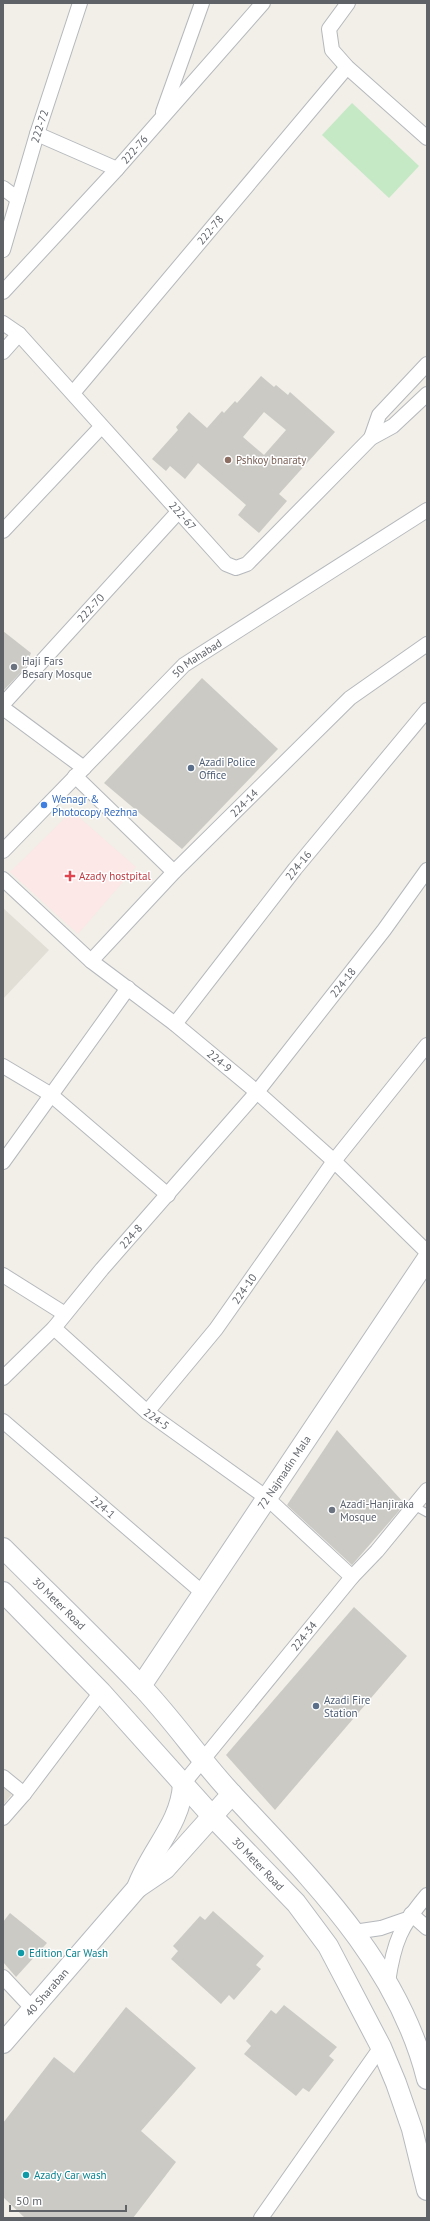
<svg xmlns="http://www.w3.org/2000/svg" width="430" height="2221" font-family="'PT Sans',sans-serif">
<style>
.education{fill:#e1ded6}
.medical{fill:#fce8e6}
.green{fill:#c5e8c5}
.building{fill:#cccac5;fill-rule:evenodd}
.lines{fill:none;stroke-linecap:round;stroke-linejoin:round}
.lane-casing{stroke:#b5b8bc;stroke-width:9}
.street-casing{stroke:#b5b8bc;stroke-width:16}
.secondary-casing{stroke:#b6babf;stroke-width:22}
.lane{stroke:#fff;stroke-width:7}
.street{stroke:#fff;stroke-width:14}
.secondary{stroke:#fff;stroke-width:20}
.education-dot{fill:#8d6e63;stroke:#fff;stroke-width:1.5}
.worship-dot{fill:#6b7280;stroke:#fff;stroke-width:1.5}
.service-dot{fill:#5c6f8a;stroke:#fff;stroke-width:1.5}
.shop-dot{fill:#3f7fe0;stroke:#fff;stroke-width:1.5}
.health-dot{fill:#e0444e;stroke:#fff;stroke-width:1.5}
.culture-dot{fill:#0f9aa8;stroke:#fff;stroke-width:1.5}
.labels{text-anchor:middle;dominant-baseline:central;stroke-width:3;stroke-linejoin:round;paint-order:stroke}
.street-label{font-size:11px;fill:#5f6368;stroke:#fff}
.education-label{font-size:11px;fill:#785e54;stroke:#fff;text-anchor:start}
.worship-label{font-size:11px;fill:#5b616d;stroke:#fff;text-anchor:start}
.service-label{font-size:11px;fill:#4e5e75;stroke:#fff;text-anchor:start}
.shop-label{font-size:11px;fill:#366cbe;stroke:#fff;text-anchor:start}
.health-label{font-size:11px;fill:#be3a42;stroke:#fff;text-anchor:start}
.culture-label{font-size:11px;fill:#0d838f;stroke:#fff;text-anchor:start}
</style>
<rect width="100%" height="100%" fill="#f1efe8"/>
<!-- education -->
<g class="education">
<path d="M3,908L49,950L3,999Z"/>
<path d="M3,1786L12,1794L3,1805Z"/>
</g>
<!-- medical -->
<path class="medical" d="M72,811L136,867L78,934L10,872Z"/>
<!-- green -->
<path class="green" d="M352,103L419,166L389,198L322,135Z"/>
<!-- building -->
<g class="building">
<path d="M261,376L274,387L276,385L288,395L290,392L335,432L279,494L287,501L259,533L238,515L246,505L198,463L185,479L170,466L166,471L152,459L178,430L176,427L189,412L207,428L222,411L224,413L235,401L237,403ZM264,412L286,430L264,455L243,437Z"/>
<path d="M3,631L31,653L24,669L3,691Z"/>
<path d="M202,678L278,749L182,849L104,783Z"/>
<path d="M337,1430L405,1504L352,1565L287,1505Z"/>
<path d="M354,1607L407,1656L275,1810L226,1755Z"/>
<path d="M213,1911L264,1956L256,1965L261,1969L234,2000L229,1995L221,2004L171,1959L178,1951L173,1946L200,1916L205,1920Z"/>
<path d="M10,1913L47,1943L16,1977L3,1962V1922Z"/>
<path d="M284,2005L337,2047L329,2056L334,2060L309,2092L303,2088L296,2096L244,2054L251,2046L246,2041L271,2010L276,2014Z"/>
<path d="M126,2007L196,2068L141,2131L176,2162L133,2218H25L3,2197V2123L54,2057L74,2073Z"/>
</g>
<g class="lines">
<!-- lane casing -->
<g class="lane-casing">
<path id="lane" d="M414,1506L427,1513"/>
</g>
<!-- street casing -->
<g class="street-casing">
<g id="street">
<path d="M348,3L329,29L332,50L347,67L427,138"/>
<path d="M163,112L202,3"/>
<path d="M37,134L117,169"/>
<path d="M3,188L18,199"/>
<path id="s1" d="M3,250L37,134L80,3"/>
<path id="s2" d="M3,292L117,169L263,3"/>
<path id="s3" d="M3,323L19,334L226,564L236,568L247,564L371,438L393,426L427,394"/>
<path d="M3,352L19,334"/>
<path id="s4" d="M73,393L347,67"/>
<path d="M371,438L379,415L427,364"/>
<path d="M3,531L101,427"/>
<path id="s5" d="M3,704L178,512"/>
<path d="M3,708L84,768"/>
<path d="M75,776L174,872"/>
<path id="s6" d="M3,851L184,665L427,510"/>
<path id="s7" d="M3,879L91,961L175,1024L257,1092L334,1161L427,1252"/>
<path id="s8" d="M91,961L174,872L350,698L427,644"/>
<path id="s9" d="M175,1024L295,869L427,710"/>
<path d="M3,1066L50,1094L168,1195"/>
<path d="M3,1162L128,988"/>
<path d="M3,1275L65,1314"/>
<path id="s10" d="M54,1328L147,1412L267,1498L352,1577"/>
<path id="s11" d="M3,1378L54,1328L102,1269L257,1092L384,930L427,870"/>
<path id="s12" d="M147,1412L216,1329L334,1161L427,1045"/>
<path id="s13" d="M3,1421L203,1593"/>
<path d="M3,1777L24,1794"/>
<path id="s14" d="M183,1784L352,1577L377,1551L427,1490"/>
<path d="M3,1818L24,1794L101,1692"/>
<path d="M411,1914L427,1928"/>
<path d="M354,1932L381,1928L407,1919"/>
<path d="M3,1977L33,2009"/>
<path d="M388,1982C394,1941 401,1926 427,1895"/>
<path d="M261,2218L381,2047"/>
</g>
</g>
<!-- secondary casing -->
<g class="secondary-casing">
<g id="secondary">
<path id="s15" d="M3,1548C48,1593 95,1638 139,1684C173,1719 200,1760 233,1795C312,1880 398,1963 427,2079"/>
<path id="s16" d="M3,1592L101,1692L212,1816L296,1903L328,1946L381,2047L396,2083L412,2129L427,2190"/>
<path id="s17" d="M141,1686L427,1259"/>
<path d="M137,1888C150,1851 181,1824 183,1784"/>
<path id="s18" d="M3,2043L137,1888L165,1869L232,1794"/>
</g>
</g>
<!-- lane -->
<use href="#lane" class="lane"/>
<!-- street -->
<use href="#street" class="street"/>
<!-- secondary -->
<use href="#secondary" class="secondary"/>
</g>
<!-- markers -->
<circle class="education-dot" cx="228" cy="460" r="4"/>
<g class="worship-dot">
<circle cx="14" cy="667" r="4"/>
<circle cx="332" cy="1510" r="4"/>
</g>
<g class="service-dot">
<circle cx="191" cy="768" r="4"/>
<circle cx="316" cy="1706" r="4"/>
</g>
<circle class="shop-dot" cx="44" cy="805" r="4"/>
<path class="health-dot" d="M68 870h4v4h4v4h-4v4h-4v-4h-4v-4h4z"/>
<g class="culture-dot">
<circle cx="21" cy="1953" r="4"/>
<circle cx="26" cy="2175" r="4"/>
</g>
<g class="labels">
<!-- street labels -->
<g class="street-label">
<text stroke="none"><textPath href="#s1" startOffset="129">222-72</textPath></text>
<text stroke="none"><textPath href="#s2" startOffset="194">222-76</textPath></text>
<text stroke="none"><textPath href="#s4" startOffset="213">222-78</textPath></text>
<text stroke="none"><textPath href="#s3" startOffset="264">222-67</textPath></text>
<text stroke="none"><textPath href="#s5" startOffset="130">222-70</textPath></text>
<text stroke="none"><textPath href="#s6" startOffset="274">50 Mahabad</textPath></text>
<text stroke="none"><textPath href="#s8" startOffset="220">224-14</textPath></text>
<text stroke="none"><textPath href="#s9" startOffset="201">224-16</textPath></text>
<text stroke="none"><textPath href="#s11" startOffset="522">224-18</textPath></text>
<text stroke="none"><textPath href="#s7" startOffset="283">224-9</textPath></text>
<text stroke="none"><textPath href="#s11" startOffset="191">224-8</textPath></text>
<text stroke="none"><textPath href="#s12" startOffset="157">224-10</textPath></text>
<text stroke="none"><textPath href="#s10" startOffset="137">224-5</textPath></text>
<text stroke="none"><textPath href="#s17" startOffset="257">72 Najmadin Mala</textPath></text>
<text stroke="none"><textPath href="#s13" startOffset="132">224-1</textPath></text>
<text stroke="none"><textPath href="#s15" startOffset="79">30 Meter Road</textPath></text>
<text stroke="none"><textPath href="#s14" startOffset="191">224-34</textPath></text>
<text stroke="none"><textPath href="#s16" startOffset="373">30 Meter Road</textPath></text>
<text stroke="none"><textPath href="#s18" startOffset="67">40 Sharaban</textPath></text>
</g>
<!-- education labels -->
<g class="education-label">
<text x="236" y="460">Pshkoy bnaraty</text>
</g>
<!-- worship labels -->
<g class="worship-label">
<text x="22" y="661">Haji Fars<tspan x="22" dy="13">Besary Mosque</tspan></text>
<text x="340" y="1504">Azadi-Hanjiraka<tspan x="340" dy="13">Mosque</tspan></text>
</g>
<!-- service labels -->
<g class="service-label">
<text x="199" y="762">Azadi Police<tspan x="199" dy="13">Office</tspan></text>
<text x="324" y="1700">Azadi Fire<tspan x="324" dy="13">Station</tspan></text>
</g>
<!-- shop labels -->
<g class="shop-label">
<text x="52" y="799">Wenagr &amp;<tspan x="52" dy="13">Photocopy Rezhna</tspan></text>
</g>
<!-- health labels -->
<g class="health-label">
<text x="79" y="876">Azady hostpital</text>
</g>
<!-- culture labels -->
<g class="culture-label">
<text x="29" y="1953">Edition Car Wash</text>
<text x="34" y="2175">Azady Car wash</text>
</g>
</g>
<!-- border -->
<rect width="430" height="2221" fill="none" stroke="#5f6368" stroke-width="8"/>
<!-- scale -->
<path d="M10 2205v6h116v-6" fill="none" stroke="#5f6368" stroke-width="2"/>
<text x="16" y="2205" font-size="12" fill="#5f6368" stroke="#ffffff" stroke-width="3" paint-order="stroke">50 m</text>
</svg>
